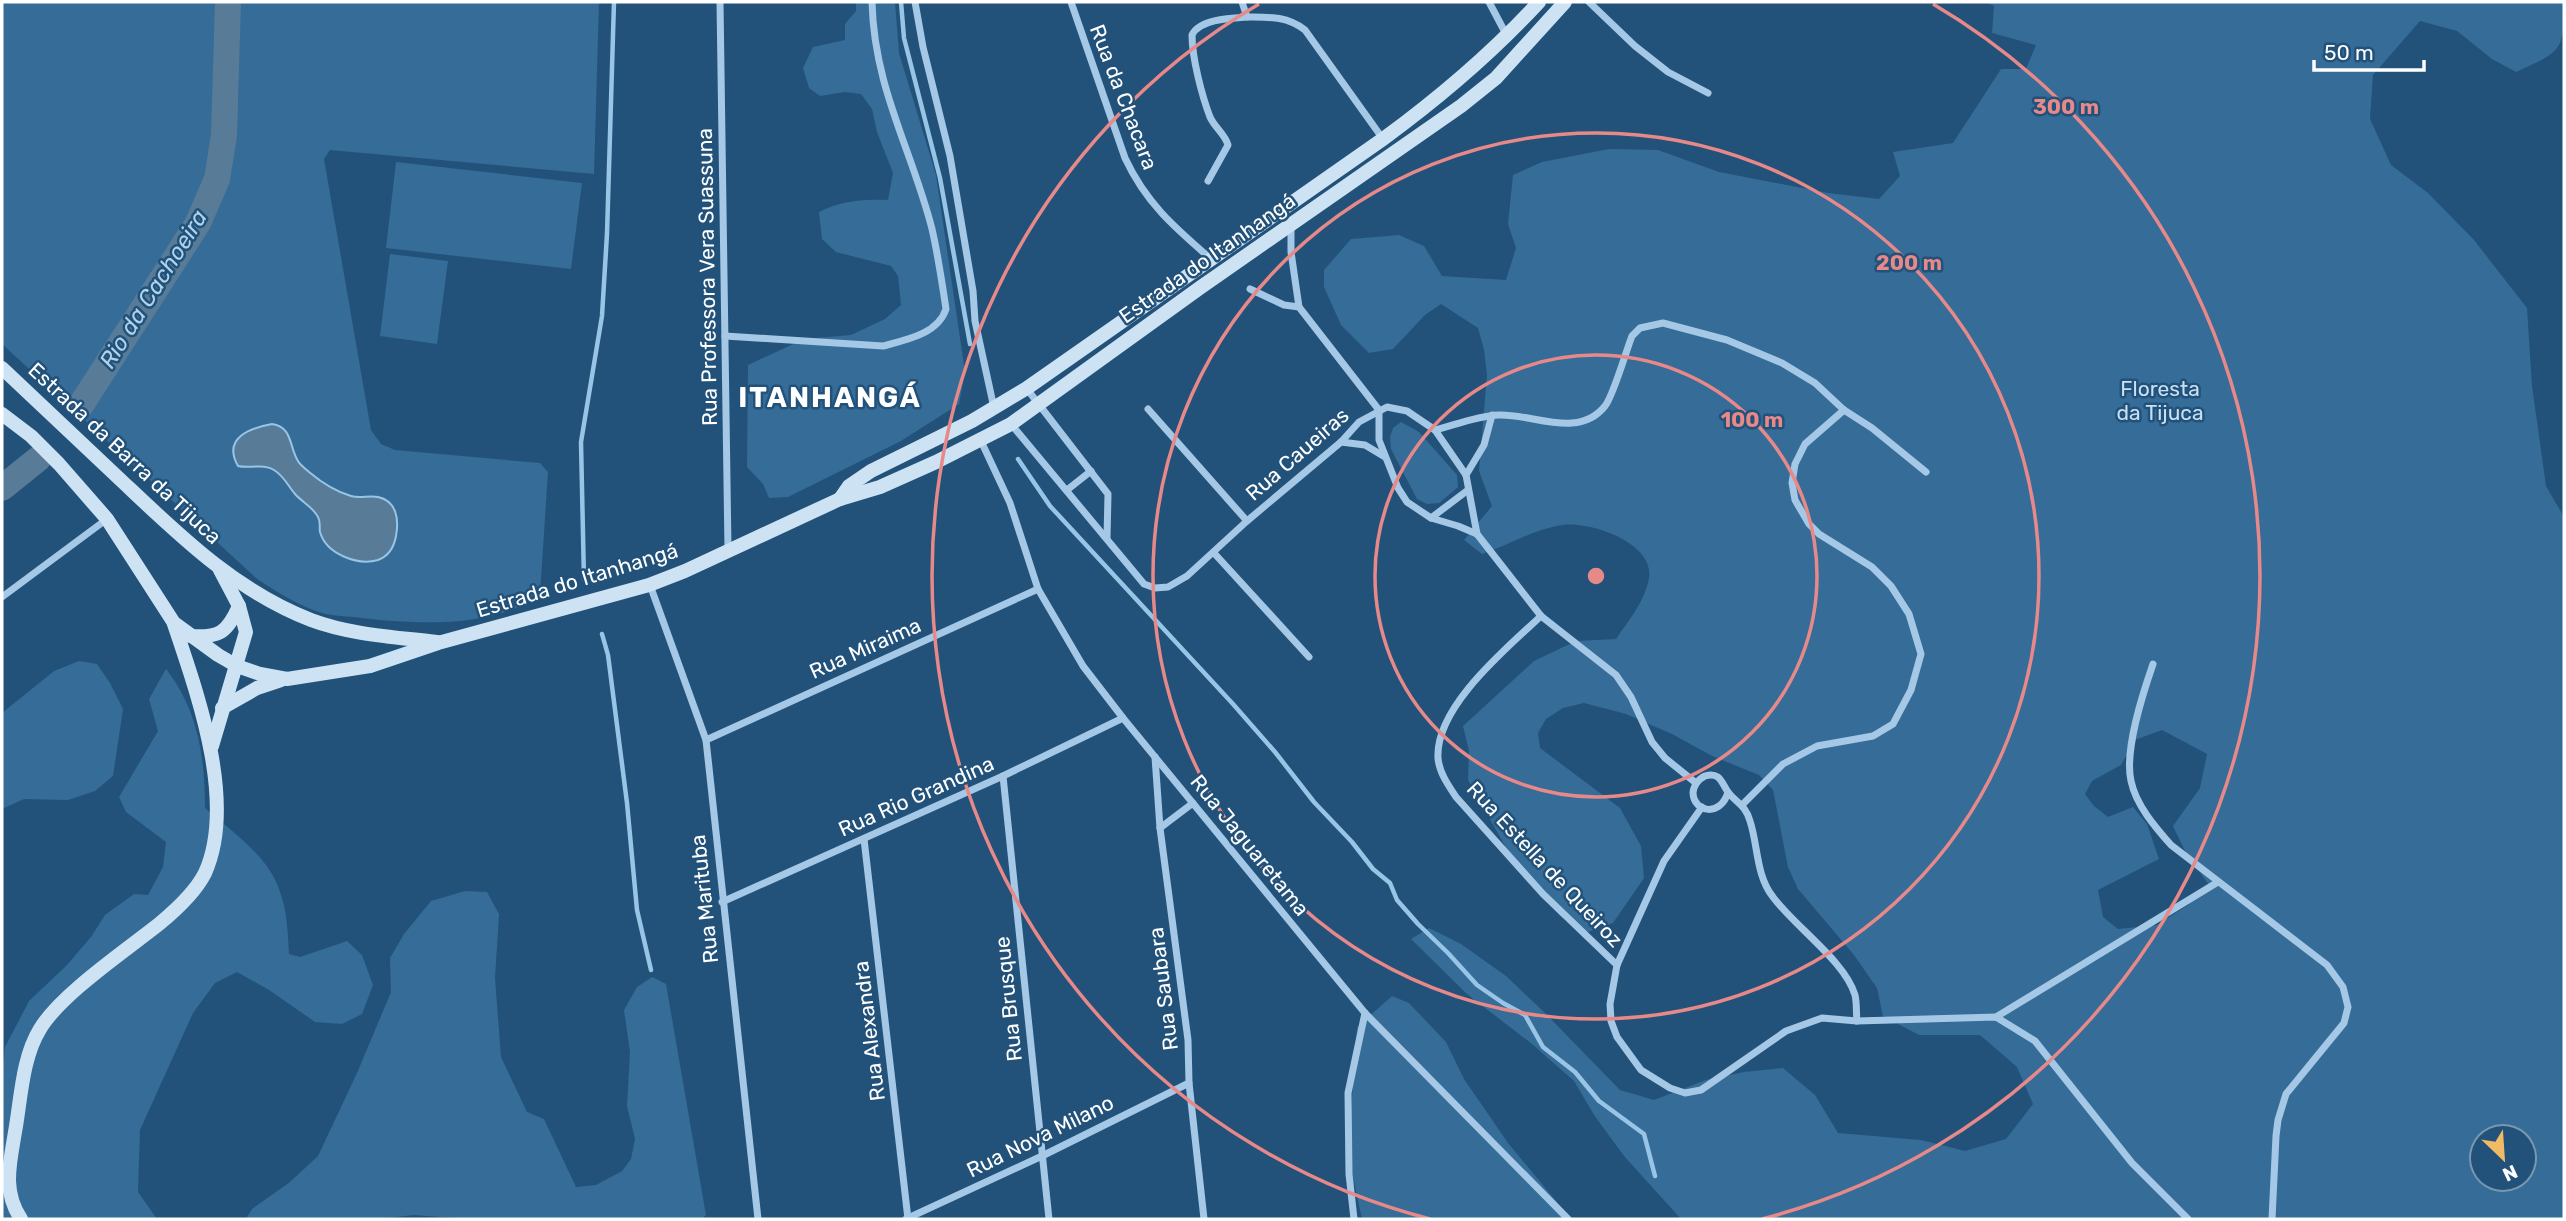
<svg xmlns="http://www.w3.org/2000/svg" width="2566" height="1221" font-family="Rubik,sans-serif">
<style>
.green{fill:#356c98;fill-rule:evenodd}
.water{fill:#587b98;stroke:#98c5e6;stroke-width:2}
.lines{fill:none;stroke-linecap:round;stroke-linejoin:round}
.stream{stroke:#98c5e6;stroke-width:4.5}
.river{stroke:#587b98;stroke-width:26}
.street{stroke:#a4c8e5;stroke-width:7}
.secondary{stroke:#cde3f4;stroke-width:14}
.ring{fill:none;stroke:#e88989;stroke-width:3.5}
.labels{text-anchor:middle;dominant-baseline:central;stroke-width:5;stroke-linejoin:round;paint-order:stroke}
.street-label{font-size:21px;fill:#fff;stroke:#22527a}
.park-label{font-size:21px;fill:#c7e0f4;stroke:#22527a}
.water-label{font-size:23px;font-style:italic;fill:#afd2ed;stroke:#22527a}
.district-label{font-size:28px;font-weight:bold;letter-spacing:2px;fill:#fff;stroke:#22527a}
.centre{fill:#e88989;stroke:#22527a;stroke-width:3.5}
.ring-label{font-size:21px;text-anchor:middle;font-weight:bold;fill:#e88989;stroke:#22527a;stroke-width:5;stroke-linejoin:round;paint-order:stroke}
</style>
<rect width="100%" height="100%" fill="#22527a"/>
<!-- green -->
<g class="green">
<path d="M2,2H599L594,174L330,150L324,159L371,430L381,444L395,450L540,463L548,472L540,594C496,630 408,624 354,617C343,616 332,616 322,613C299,606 275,591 256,578L2,344Z"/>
<path d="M856,2H895L899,53L936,175L965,372L959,404L901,441L788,497L769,498L763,484L747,467L748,365L804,339L851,335L885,319L901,305L898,276L891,266L836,252L822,239L819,212C841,201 862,199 888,200L893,173L877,132L872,109L861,94L845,92L820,96L809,88L803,68L813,47L845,40V24L856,11Z"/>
<path d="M1986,2H2564C2564,53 2561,51 2516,72L2492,59L2457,31L2420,21L2373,75L2370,119L2391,165L2428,193L2474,240L2527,308L2532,386L2546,486L2564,517V1219H1681L1624,1156L1594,1115L1574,1081L1532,1044L1467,994L1411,939L1429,928L1461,944L1506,976L1546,1014L1620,1090L1654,1100L1706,1080L1744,1072L1783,1068L1815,1095L1838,1133L1921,1140L1965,1151L2006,1139L2033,1104L2017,1067L1980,1035H1919L1883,1016L1877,988L1854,955L1798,889L1788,867L1773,790L1759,775L1712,756L1672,734L1626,714L1584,703L1563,708L1546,719L1538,733L1540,748L1620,808L1641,846L1644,878L1613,923L1588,932L1560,916L1514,862L1468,780L1469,751L1463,726L1534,661L1576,641L1616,639C1629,620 1645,601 1649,578C1655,543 1590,521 1563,525C1533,529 1510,545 1482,554L1464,540L1492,506L1479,471L1487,375L1484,350L1478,328L1441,304L1425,315L1393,349L1369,353L1341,325L1324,287V270L1351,239L1399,235L1424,246L1442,276L1506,280L1516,248L1508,224L1513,175L1542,162L1609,149L1658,150L1719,172L1828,193L1879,199L1900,176L1893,152L1953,143L2001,69H2026L2036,45L1992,33L1994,6ZM2162,730L2207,754L2200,788L2173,826L2186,853L2209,885L2188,905L2157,925L2118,929L2103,917L2098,890L2159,859L2147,824L2133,807L2108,817L2094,806L2085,794L2092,781L2121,765L2135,740ZM2482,1137H2524V1179H2482Z"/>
<path d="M396,162L582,183L571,269L386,248Z"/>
<path d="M390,254L448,261L437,344L380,336Z"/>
<path d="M1401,422L1419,432L1457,475L1458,487L1439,503L1427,504L1417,499L1391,449L1390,437L1393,428Z"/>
<path d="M79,661L97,664L110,683L123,709L113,776L95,791L68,800L24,799L2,809V713L54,671Z"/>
<path d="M166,669C198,710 205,757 205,808C231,831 267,855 279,889C287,909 288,933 289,954L300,957L347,941L362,955L373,985L362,1014L342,1024L315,1022L269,990L237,972L215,983L193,1013L140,1130L138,1192L157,1219H2V1078L5,1047L29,1001L66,966L91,937L105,915L134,894L148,895L163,867L166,842L126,812L119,797L158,731L149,699Z"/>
<path d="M465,891L487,892L499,914L495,978L501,1057L527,1112L544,1119L576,1187L596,1185L622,1171L631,1159L635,1139L627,1106L630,1052L624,1010L637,987L652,977L666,984L706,1215L702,1219H467L414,1215L378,1219H246L252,1209L290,1182L318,1156L357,1073L391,992L390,958L404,934L431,901Z"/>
<path d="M1392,996L1409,1003L1446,1042L1464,1079L1508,1143L1571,1219H1362L1348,1154L1357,1027Z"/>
</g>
<!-- water -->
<path class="water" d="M272,424C293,427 289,447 298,461C300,465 306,469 309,472C321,482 337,492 351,496C360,499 369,495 378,497C397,501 399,520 396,536C394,547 389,556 378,560C358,566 326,554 320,532C319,527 321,522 318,517C313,507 302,502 295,494C288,486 284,476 274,470C264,463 249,469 238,466C222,438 250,428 272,424Z"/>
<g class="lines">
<!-- stream -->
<g class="stream">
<path d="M901,2L904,38L940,178L970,344"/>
<path d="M1018,459L1050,506L1233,704L1275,752L1314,802L1352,842L1373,869L1390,883L1397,900L1418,924L1448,953L1477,985L1503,1003L1525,1015L1543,1047L1575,1072L1599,1101L1644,1134L1655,1176"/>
<path d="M584,580L581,442L602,316L607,234L614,2"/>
<path d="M602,634L608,655L627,803L637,910L651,970"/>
</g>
<!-- river -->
<g class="river">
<path d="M81,405L198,223L217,179L224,135L228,2"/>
<path d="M2,488L38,459"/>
</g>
<!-- street -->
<g class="street">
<path d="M720,2L728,550"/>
<path d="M915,2L923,47L950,156L973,291L975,321L994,408"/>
<path d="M1071,2L1125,158C1146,203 1174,227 1211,259"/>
<path d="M1242,2L1247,17C1269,17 1287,16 1305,30L1383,139"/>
<path d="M1489,2L1507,36"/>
<path d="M1589,2L1635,46L1668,72L1708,93"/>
<path d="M1208,181L1228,145C1225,134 1215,128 1210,117C1202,96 1192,58 1192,35C1199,19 1231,18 1247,17"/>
<path d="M1291,226V252L1299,307"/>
<path d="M1250,289L1284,305L1299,307L1379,410V440L1398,488L1407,502L1431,518L1458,526L1477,534L1541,616L1616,675L1631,697L1652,742L1665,758L1696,783"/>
<path d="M725,336L883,346C906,340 938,334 946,309C942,282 938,255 932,229C912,150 874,88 872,2"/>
<path d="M1027,389L1108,494L1107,538"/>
<path d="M1148,409L1247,521"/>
<path d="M1011,424L1144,584L1155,588L1168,587L1187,576L1247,521L1341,442L1359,422L1387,407L1407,411L1435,430L1466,475L1477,534"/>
<path d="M1435,430C1455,425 1477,416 1498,415C1532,413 1578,440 1605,406C1613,397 1626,351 1632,336L1640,328L1663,323L1727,340L1782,363L1815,383L1844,410L1872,428L1926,472"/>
<path d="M981,441L1010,503L1038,589L1083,666L1123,718L1365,1013L1568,1219"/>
<path d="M1341,442L1365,445L1385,457"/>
<path d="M1466,475L1484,445L1492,415"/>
<path d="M1067,490L1091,471"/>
<path d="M1431,518L1468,490"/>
<path d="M1214,553L1309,657"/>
<path d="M650,585L706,740L758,1219"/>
<path d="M2,597L107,519"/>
<path d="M1541,616C1507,648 1435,707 1438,758C1439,772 1448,785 1456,797L1543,894L1617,965"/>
<path d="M2153,664C2143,693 2124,750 2131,781C2136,805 2155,827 2171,845L2327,965L2343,987L2348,1007L2344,1023L2286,1094L2278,1120L2276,1136L2272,1219"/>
<path d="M706,740L1038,589"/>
<path d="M1155,757L1160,828L1188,1040L1189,1083L1204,1219"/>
<path d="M1003,776L1049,1219"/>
<path d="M1728,792C1721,817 1694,813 1693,793C1693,787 1698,779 1705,776C1720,771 1722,784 1728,792C1736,803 1745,804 1750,821C1758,845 1756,876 1773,897C1794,926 1845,961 1855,995C1857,1003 1856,1013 1857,1021"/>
<path d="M1743,804L1783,764L1817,746L1873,736L1893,724L1911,690L1921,654L1909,614L1891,586L1872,567L1819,534L1809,524L1795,500L1792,483L1795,464L1805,444L1844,410"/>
<path d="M1702,807L1664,861L1617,965L1610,1004L1611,1021L1617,1037L1641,1070L1670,1088L1685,1093L1701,1090L1786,1031L1822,1018L1857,1021L1996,1017L2035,1041L2132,1163L2188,1219"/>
<path d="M1160,828L1193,803"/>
<path d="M864,839L908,1219"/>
<path d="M722,902L1003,776L1123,718"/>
<path d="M1996,1017L2218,882"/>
<path d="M906,1219L1042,1156L1189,1083"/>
<path d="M1354,1219L1349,1174L1348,1093L1365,1013"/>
</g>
<!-- secondary -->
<g class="secondary">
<path d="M2,368C43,407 85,446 126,485C182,538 238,592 311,620C351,635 395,637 437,642"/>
<path d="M2,414L31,436L59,464L107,519L174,623L218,655L237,666L260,674L287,679L370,666L438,643L649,585L685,571L840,499L880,487L936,462L1011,424L1201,287L1461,106L1496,78L1565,2"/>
<path d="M840,499L849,486L871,471L972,421L1027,388L1383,139C1439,98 1492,53 1539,2"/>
<path d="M190,636C219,638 227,633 239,606"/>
<path d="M222,708L257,688L281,680"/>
<path d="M212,746L246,632L239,606L220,570"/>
<path d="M21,1219C2,1191 10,1163 15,1132C21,1099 22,1058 40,1029C60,995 125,951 159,924C176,910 195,893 205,873C237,802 197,693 174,624"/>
</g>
</g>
<!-- distance rings -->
<g class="ring">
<circle cx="1596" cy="576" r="221"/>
<circle cx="1596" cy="576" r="443"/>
<path d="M1430 1219A664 664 0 0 1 1259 4M1933 4A664 664 0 0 1 1762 1219"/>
</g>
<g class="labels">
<!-- street labels -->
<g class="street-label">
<text transform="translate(1124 97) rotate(69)">Rua da Chacara</text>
<text transform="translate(1207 258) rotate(-35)">Estrada do Itanhangá</text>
<text transform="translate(707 277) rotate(-91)">Rua Professora Vera Suassuna</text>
<text transform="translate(125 453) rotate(43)">Estrada da Barra da Tijuca</text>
<text transform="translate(1297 454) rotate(-41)">Rua Caueiras</text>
<text transform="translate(577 580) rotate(-17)">Estrada do Itanhangá</text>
<text transform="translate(865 648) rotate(-24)">Rua Miraima</text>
<text transform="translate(916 796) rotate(-24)">Rua Rio Grandina</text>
<text transform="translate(1250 845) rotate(51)">Rua Jaguaretama</text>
<text transform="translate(1545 864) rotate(47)">Rua Estella de Queiroz</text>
<text transform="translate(704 899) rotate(-96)">Rua Marituba</text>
<text transform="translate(1163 989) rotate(-97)">Rua Saubara</text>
<text transform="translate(1008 999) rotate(-96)">Rua Brusque</text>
<text transform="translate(869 1031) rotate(-97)">Rua Alexandra</text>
<text transform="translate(1040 1136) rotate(-26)">Rua Nova Milano</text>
</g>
<!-- park labels -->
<g class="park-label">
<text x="2160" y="388">Floresta<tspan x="2160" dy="24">da Tijuca</tspan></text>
</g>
<!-- water labels -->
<g class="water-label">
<text transform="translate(153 289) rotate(-58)">Rio da Cachoeira</text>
</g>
<!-- district labels -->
<g class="district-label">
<text x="830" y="397">ITANHANGÁ</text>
</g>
</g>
<circle cx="1596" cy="576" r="10" class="centre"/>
<g class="ring-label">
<text x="2066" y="114">300 m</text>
<text x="1909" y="270">200 m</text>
<text x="1752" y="427">100 m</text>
</g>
<!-- border -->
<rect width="2566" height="1221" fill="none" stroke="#ffffff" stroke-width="7"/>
<!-- north arrow -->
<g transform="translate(2503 1158) rotate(155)"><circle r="33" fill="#22527a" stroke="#7a97af" stroke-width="2"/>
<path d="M0-5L12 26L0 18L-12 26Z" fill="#f1ba66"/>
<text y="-10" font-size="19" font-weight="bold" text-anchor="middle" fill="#ffffff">N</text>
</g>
<!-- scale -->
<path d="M2314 60v10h110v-10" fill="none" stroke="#ffffff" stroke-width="3.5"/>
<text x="2324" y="60" font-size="21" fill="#ffffff" stroke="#22527a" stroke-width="5" paint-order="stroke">50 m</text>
</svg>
